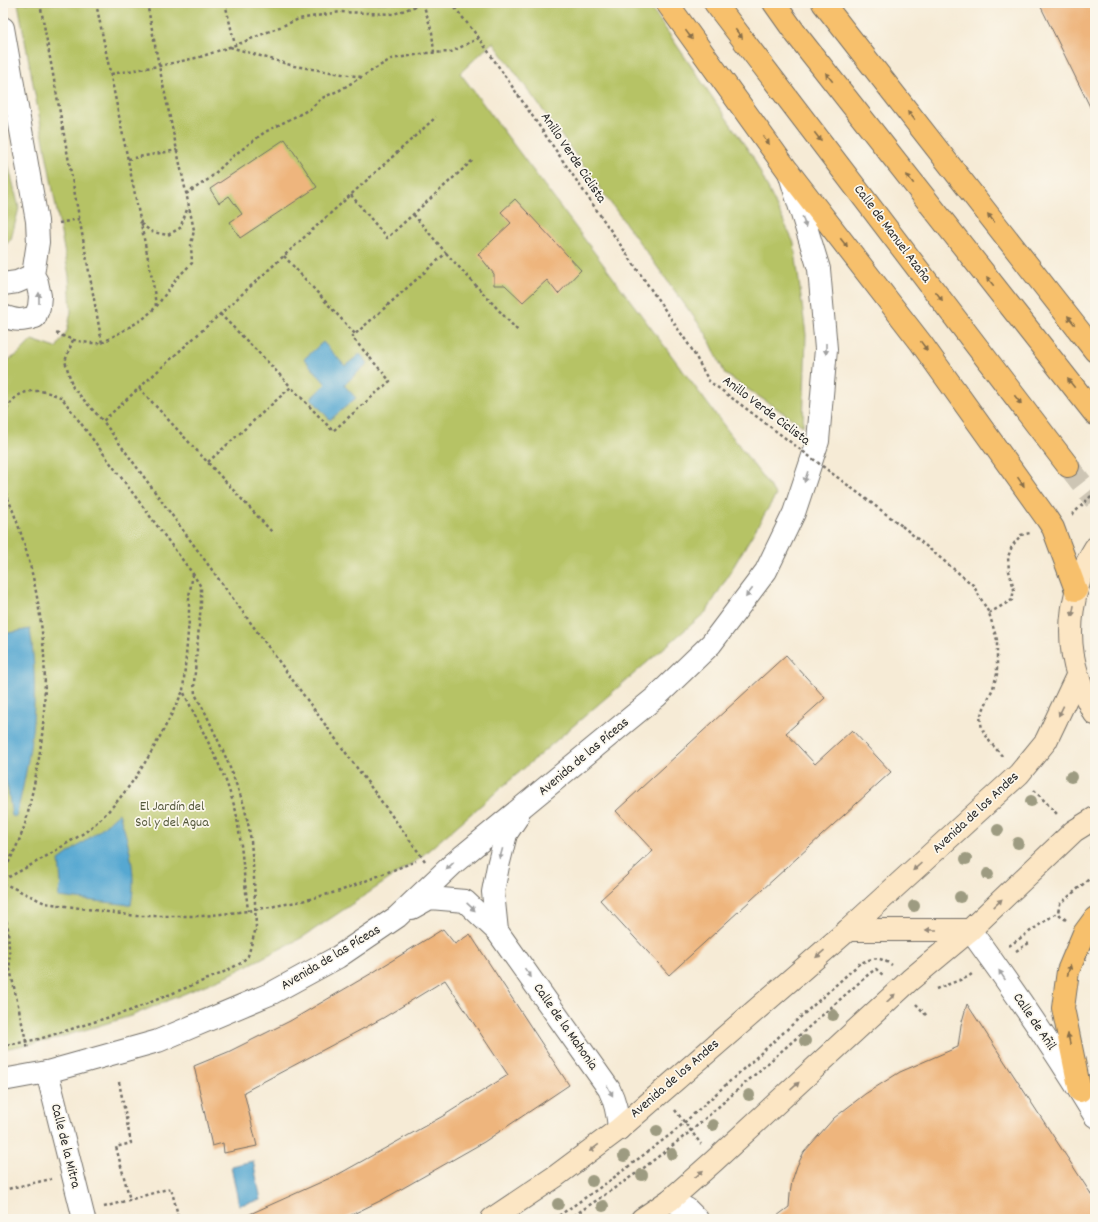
<svg xmlns="http://www.w3.org/2000/svg" width="1098" height="1222" font-family="Dekko,sans-serif">
<style>
.green{fill:#b6c365;stroke:#707748}
.water{fill:#56a8d1;stroke:#406a7e}
.building{fill:#eeb57d}
.lines{fill:none;stroke-linecap:round;stroke-linejoin:round}
.highway-tunnel{stroke:#cdc5b4;stroke-width:22;stroke-dasharray:22 11;stroke-linecap:butt}
.street-casing{stroke:#726e67;stroke-width:24}
.secondary-casing{stroke:#726e67;stroke-width:24}
.highway-casing{stroke:#726e67;stroke-width:24}
.path{stroke:#726e67;stroke-width:2.5;stroke-dasharray:3 3;stroke-linecap:butt}
.street{stroke:#fff;stroke-width:22}
.secondary{stroke:#fce6c4;stroke-width:22}
.highway{stroke:#f7c06c;stroke-width:22}
.path-bridge{stroke:#726e67;stroke-width:2.5;stroke-dasharray:3 3;stroke-linecap:butt}
.tree{fill:#9d9b81}
.oneway{fill:#876e48}
.oneway2{fill:#a0a0a0}
.oneway3{fill:#948878}
.labels{text-anchor:middle;dominant-baseline:central;stroke-width:3.5;stroke-linejoin:round;paint-order:stroke}
.street-label{font-size:14px;fill:#2b2b2b;stroke:#fbf7ec}
.park-label{font-size:14px;fill:#55593c;stroke:#fbf7ec}
</style>
<rect width="100%" height="100%" fill="#fbf7ec"/>
<filter id="ink" filterUnits="userSpaceOnUse"><feTurbulence type="fractalNoise" baseFrequency=".025" numOctaves="2"/><feDisplacementMap in="SourceGraphic" scale="8" xChannelSelector="R" yChannelSelector="G"/><feConvolveMatrix kernelMatrix="1 2 1 2 8 2 1 2 1" color-interpolation-filters="sRGB"/></filter>
<filter id="wash" filterUnits="userSpaceOnUse"><feTurbulence type="fractalNoise" baseFrequency=".012" numOctaves="4" result="noise"/><feDisplacementMap in="SourceGraphic" scale="16" xChannelSelector="R" yChannelSelector="G"/><feGaussianBlur stdDeviation="0.9" result="paint"/><feColorMatrix in="noise" values="0 0 0 0 0 0 0 0 0 0 0 0 0 0 0 0 0 1.4 0 .05"/><feComposite in="paint" operator="in"/></filter>
<g filter="url(#wash)">
<rect width="100%" height="100%" fill="#f6ebd6"/>
<!-- green -->
<g class="green">
<path d="M18,3H648L753,157L794,243L806,335L803,426L725,374L707,335L493,42L460,73L776,495L707,611L416,861L303,937L229,975L131,1016L51,1040L3,1049V363L17,355L32,340L56,348L67,331L71,312L69,276Z"/>
<path d="M3,143L19,208L11,239L3,248Z"/>
</g>
<!-- water -->
<g class="water">
<path d="M323,342L345,366L360,354L368,363L344,385L356,398L330,420L311,398L326,384L304,359Z"/>
<path d="M30,629C40,695 32,753 16,817L12,816L8,790L3,768V634Z"/>
<path d="M119,813C129,843 137,873 131,905L58,897L61,883L59,860L96,833Z"/>
<path d="M253,1161L261,1200L239,1205L231,1166Z"/>
</g>
<g id="blocks">
<!-- building -->
<g class="building">
<path d="M1039,3H1095V117Z"/>
<path d="M285,139L317,187L240,238L230,222L242,214L229,196L219,203L210,189Z"/>
<path d="M515,199L581,270L558,294L547,280L523,302L505,285H494V274L478,254L511,223L501,212Z"/>
<path d="M786,655L825,698L786,733L815,764L852,730L891,772L669,975L600,900L653,851L616,811Z"/>
<path d="M443,929L455,944L470,934L569,1085L484,1142L382,1200L343,1219H239L339,1174L443,1116L508,1075L445,980L383,1018L244,1092L257,1146L224,1153L223,1143L212,1146L194,1066L228,1052L290,1021L372,973Z"/>
<path d="M967,1004L1095,1200V1219H773L789,1207L790,1194L792,1181L797,1166L804,1152L834,1118L865,1094L900,1072L958,1047L961,1025Z"/>
</g>
</g>
</g>
<g filter="url(#ink)">
<use href="#blocks" fill-opacity="0" stroke="#726e67" stroke-width="1"/>
<g class="lines">
<!-- highway-tunnel -->
<path class="highway-tunnel" d="M1068,466L1095,500"/>
<!-- street casing -->
<g class="street-casing">
<g id="street">
<path d="M3,28L37,221L38,242L33,275L37,282L40,296L39,307L35,317C22,321 16,321 3,316"/>
<path d="M3,284L17,282L33,275"/>
<path d="M518,816L506,834L498,866L493,892L497,931L609,1089C616,1103 618,1114 619,1129"/>
<path d="M412,908L430,898L465,901L497,931"/>
<path d="M970,930C1014,990 1056,1052 1095,1116"/>
<path d="M47,1072L84,1219"/>
<path d="M3,1080L47,1072L158,1041L272,993L338,957L397,917L454,863L656,697L711,644L766,571L794,513L818,441L826,349L819,269L789,172"/>
<path d="M670,1200L687,1209L697,1219"/>
</g>
</g>
<!-- secondary casing -->
<g class="secondary-casing">
<g id="secondary">
<path d="M1095,548C1072,585 1064,634 1078,676C1081,688 1087,699 1092,710L1095,714"/>
<path d="M848,930H970"/>
<path d="M492,1219L556,1176L619,1129L848,930L1019,774L1046,741L1077,676"/>
<path d="M642,1219L670,1200L714,1161L910,980L970,930L1074,831L1095,818"/>
</g>
</g>
<!-- highway casing -->
<g class="highway-casing">
<g id="highway">
<path d="M667,3L788,171L921,343L1047,519L1053,528L1076,590"/>
<path d="M715,3L1068,466"/>
<path d="M774,3L796,34L1095,414"/>
<path d="M823,3L1095,351"/>
<path d="M1080,1091L1063,1008L1068,971L1084,933L1095,918"/>
</g>
</g>
<!-- path -->
<g class="path">
<path d="M40,3L102,343C85,344 71,340 56,333"/>
<path d="M96,3L153,283L156,306"/>
<path d="M225,3L235,45"/>
<path d="M423,3L432,32L434,53"/>
<path d="M451,3L479,38L691,348L709,381L736,401"/>
<path d="M230,47L294,66L361,77"/>
<path d="M111,74L159,66L200,57L241,43L299,19L340,12L394,14L424,3"/>
<path d="M128,159L177,150"/>
<path d="M186,194L209,179L233,156L265,132L310,109L322,98L340,90L391,59L427,53L451,52L479,38"/>
<path d="M351,195L387,238L473,160"/>
<path d="M59,223L79,219"/>
<path d="M141,224L152,232L168,235L180,228L188,207"/>
<path d="M446,253L518,331"/>
<path d="M284,256L355,334"/>
<path d="M220,314L265,359L291,387"/>
<path d="M73,340L65,361L73,388L103,421"/>
<path d="M102,343L143,319L156,307L177,278L192,263L191,245L194,230L159,66L147,3"/>
<path d="M139,388L272,532"/>
<path d="M3,414C8,409 10,403 14,399C27,386 48,391 62,398L193,574L201,587V604L194,683L195,694L206,714L227,760L244,805L248,823L251,841L254,878L256,928L248,956L241,963L220,974L129,1011L39,1039L3,1046"/>
<path d="M208,462L291,387L333,431L390,381L352,337L446,253L413,214"/>
<path d="M3,487C45,581 56,688 33,789C30,802 28,817 23,830C18,845 10,859 3,874"/>
<path d="M1072,515L1095,492"/>
<path d="M902,526L973,585L989,613L997,640V674L993,688L980,717L982,729L990,742L1003,757"/>
<path d="M193,574L189,596V620L183,691L216,758L226,781L236,811L241,845L248,911"/>
<path d="M989,613L1012,600L1014,589L1009,571L1008,557L1012,546L1021,535L1030,533"/>
<path d="M1034,790L1058,815"/>
<path d="M1090,847L1095,853"/>
<path d="M425,861L103,421L436,117"/>
<path d="M3,880C26,868 48,856 69,842C76,838 83,834 89,829C133,793 159,740 183,691"/>
<path d="M3,883L45,903L136,916H203L248,911L302,901L340,891L416,861"/>
<path d="M3,903L8,929L10,969L28,1050"/>
<path d="M1066,920L1060,915L1058,912L1060,904L1095,874"/>
<path d="M1009,946L1058,912"/>
<path d="M1016,951L1029,943"/>
<path d="M936,989L968,977L973,973"/>
<path d="M916,1004L928,1017"/>
<path d="M119,1082L131,1143L116,1147L130,1200"/>
<path d="M675,1110L701,1144"/>
<path d="M3,1190L51,1179"/>
<path d="M104,1207L171,1188L179,1219"/>
<path d="M554,1219L608,1182L675,1131L859,964C874,957 878,956 892,965"/>
<path d="M569,1219L641,1170L691,1131L870,973L876,969L884,976"/>
</g>
<!-- street -->
<use href="#street" class="street"/>
<!-- secondary -->
<use href="#secondary" class="secondary"/>
<!-- highway -->
<use href="#highway" class="highway"/>
<!-- path-bridge -->
<path class="path-bridge" d="M736,401L902,526"/>
</g>
<!-- trees -->
<g class="tree">
<circle cx="1071" cy="777" r="6"/>
<circle cx="1031" cy="801" r="6"/>
<circle cx="998" cy="830" r="6"/>
<circle cx="1018" cy="843" r="6"/>
<circle cx="966" cy="859" r="6"/>
<circle cx="988" cy="874" r="6"/>
<circle cx="960" cy="897" r="6"/>
<circle cx="914" cy="906" r="6"/>
<circle cx="833" cy="1015" r="6"/>
<circle cx="805" cy="1041" r="6"/>
<circle cx="749" cy="1095" r="6"/>
<circle cx="713" cy="1125" r="6"/>
<circle cx="657" cy="1131" r="6"/>
<circle cx="672" cy="1154" r="6"/>
<circle cx="624" cy="1156" r="6"/>
<circle cx="642" cy="1175" r="6"/>
<circle cx="592" cy="1181" r="6"/>
<circle cx="558" cy="1204" r="6"/>
<circle cx="603" cy="1206" r="6"/>
</g>
<!-- one-way arrows -->
<defs><path id="oneway-solid" d="M-6-.8H1V-3.2L6.5 0L1 3.2V.8H-6Z"/></defs>
<g class="oneway">
<use href="#oneway-solid" transform="translate(739 34) rotate(52)"/>
<use href="#oneway-solid" transform="translate(689 35) rotate(54)"/>
<use href="#oneway-solid" transform="translate(829 77) rotate(-128)"/>
<use href="#oneway-solid" transform="translate(911 115) rotate(-128)"/>
<use href="#oneway-solid" transform="translate(818 137) rotate(53)"/>
<use href="#oneway-solid" transform="translate(766 140) rotate(54)"/>
<use href="#oneway-solid" transform="translate(910 179) rotate(-128)"/>
<use href="#oneway-solid" transform="translate(991 218) rotate(-128)"/>
<use href="#oneway-solid" transform="translate(844 243) rotate(52)"/>
<use href="#oneway-solid" transform="translate(990 281) rotate(-128)"/>
<use href="#oneway-solid" transform="translate(939 296) rotate(53)"/>
<use href="#oneway-solid" transform="translate(1071 320) rotate(-128)"/>
<use href="#oneway-solid" transform="translate(924 346) rotate(54)"/>
<use href="#oneway-solid" transform="translate(1071 383) rotate(-128)"/>
<use href="#oneway-solid" transform="translate(1018 400) rotate(53)"/>
<use href="#oneway-solid" transform="translate(1021 482) rotate(55)"/>
<use href="#oneway-solid" transform="translate(1069 970) rotate(-74)"/>
<use href="#oneway-solid" transform="translate(1069 1039) rotate(-102)"/>
</g>
<g class="oneway2">
<use href="#oneway-solid" transform="translate(804 222) rotate(73)"/>
<use href="#oneway-solid" transform="translate(39 298) rotate(-90)"/>
<use href="#oneway-solid" transform="translate(826 349) rotate(90)"/>
<use href="#oneway-solid" transform="translate(806 477) rotate(108)"/>
<use href="#oneway-solid" transform="translate(749 593) rotate(127)"/>
<use href="#oneway-solid" transform="translate(501 854) rotate(106)"/>
<use href="#oneway-solid" transform="translate(450 866) rotate(136)"/>
<use href="#oneway-solid" transform="translate(471 907) rotate(43)"/>
<use href="#oneway-solid" transform="translate(528 973) rotate(54)"/>
<use href="#oneway-solid" transform="translate(1002 975) rotate(-124)"/>
<use href="#oneway-solid" transform="translate(610 1091) rotate(61)"/>
</g>
<g class="oneway3">
<use href="#oneway-solid" transform="translate(1073 611) rotate(100)"/>
<use href="#oneway-solid" transform="translate(1061 711) rotate(116)"/>
<use href="#oneway-solid" transform="translate(917 867) rotate(138)"/>
<use href="#oneway-solid" transform="translate(998 903) rotate(-44)"/>
<use href="#oneway-solid" transform="translate(931 930) rotate(-180)"/>
<use href="#oneway-solid" transform="translate(820 954) rotate(139)"/>
<use href="#oneway-solid" transform="translate(891 998) rotate(-43)"/>
<use href="#oneway-solid" transform="translate(795 1086) rotate(-43)"/>
<use href="#oneway-solid" transform="translate(594 1148) rotate(143)"/>
<use href="#oneway-solid" transform="translate(699 1174) rotate(-41)"/>
</g>
</g>
<g class="labels">
<!-- street labels -->
<g class="street-label">
<text transform="translate(573 158) rotate(56)">Anillo Verde Ciclista</text>
<text transform="translate(892 234) rotate(53)">Calle de Manuel Azaña</text>
<text transform="translate(766 411) rotate(37)">Anillo Verde Ciclista</text>
<text transform="translate(584 757) rotate(-40)">Avenida de las Píceas</text>
<text transform="translate(976 813) rotate(-43)">Avenida de los Andes</text>
<text transform="translate(331 958) rotate(-31)">Avenida de las Píceas</text>
<text transform="translate(1034 1022) rotate(56)">Calle de Añil</text>
<text transform="translate(565 1027) rotate(55)">Calle de la Mahonia</text>
<text transform="translate(675 1079) rotate(-41)">Avenida de los Andes</text>
<text transform="translate(65 1146) rotate(76)">Calle de la Mitra</text>
</g>
<!-- park labels -->
<g class="park-label">
<text x="172" y="807">El Jardín del<tspan x="172" dy="16">Sol y del Agua</tspan></text>
</g>
</g>
<!-- margin -->
<rect width="1098" height="1222" fill="none" stroke="#fbf7ec" stroke-width="16"/>
</svg>
